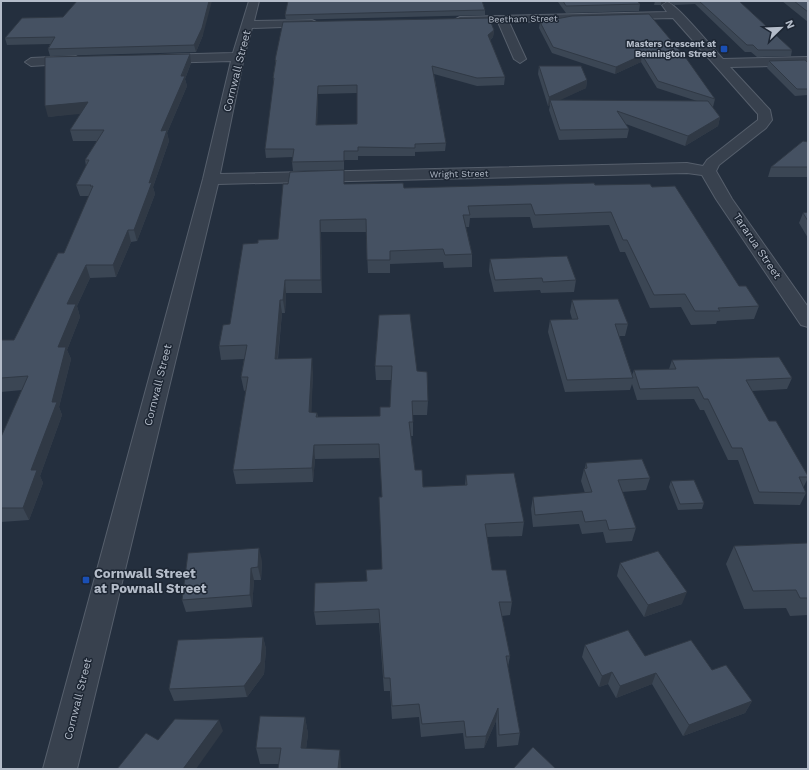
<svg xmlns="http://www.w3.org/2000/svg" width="809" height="770" font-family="'Work Sans',sans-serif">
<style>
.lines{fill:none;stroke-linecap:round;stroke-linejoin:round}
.minor-casing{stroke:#565f6c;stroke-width:2}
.minor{fill:#38414e;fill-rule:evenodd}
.wall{fill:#3b4654;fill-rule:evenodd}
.shaded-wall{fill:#303945}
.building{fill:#455162;stroke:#303945;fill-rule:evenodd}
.transit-dot{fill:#1a4fb4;stroke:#1d2633;stroke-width:1.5}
.labels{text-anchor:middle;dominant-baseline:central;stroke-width:3;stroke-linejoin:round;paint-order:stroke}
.far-street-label{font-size:9px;fill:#b4bcc9;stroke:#1d2633}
.far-poi-label{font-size:9px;font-weight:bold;fill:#b4bcc9;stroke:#1d2633;text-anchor:end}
.street-label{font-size:11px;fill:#b4bcc9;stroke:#1d2633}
.near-poi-label{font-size:13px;font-weight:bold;fill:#b4bcc9;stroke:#1d2633;text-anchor:start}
</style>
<rect width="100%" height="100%" fill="#242f3e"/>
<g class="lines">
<!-- minor casing -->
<g class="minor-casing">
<g id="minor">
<path d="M249,1H259L254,21L312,20L318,23L312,26L252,28L244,57L220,174L687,163L703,166L707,160L758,120V114L673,18L509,22L526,59L520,63L514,59L498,22H456L454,20L460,17L667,12L662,5L667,2C677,4 713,49 723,59L808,57V65L730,67L770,110L772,120L766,128L719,165L716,171L732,199L808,307V327L801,325L716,199L702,175L687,173L218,184L77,769H43L203,179L231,61L160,63L154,59L160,55L233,53Z"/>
<path d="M76,56L82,60L80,63L31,66L25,62L31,58Z"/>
</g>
</g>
<!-- minor -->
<use href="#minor" class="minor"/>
</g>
<!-- wall -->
<g class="wall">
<path d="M285,1H482L485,10V15L286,20L285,15L288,2H285Z"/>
<path d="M558,1H637L640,4L639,11L566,13L558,2Z"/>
<path d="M655,1H667L661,5H654Z"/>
<path d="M668,1H739L792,50L791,56L757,57L751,52H745L695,4L674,5Z"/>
<path d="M782,1H808V22Z"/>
<path d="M649,14L715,99L713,107L712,106L720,117L718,126L685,146L626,124L629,129L627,138L559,140L549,110L550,105L548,106L538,74L539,66L587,80L586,88L559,100L697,101L657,88L641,62L615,74L552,53L539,28L540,22Z"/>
<path d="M63,17L203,35L196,52L50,56L48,49L50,44L7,45L5,38Z"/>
<path d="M494,30L493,37L490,40L505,77L504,85L477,86L434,74L446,143L445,151L415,152V156H358V160H344V170L293,171L292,162L293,157L266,158L265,149L274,85L273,78L275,65V60ZM357,93V124L317,125L318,94Z"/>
<path d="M769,61L808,63V95L795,96L767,68Z"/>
<path d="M191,63L185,79L187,86L167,133L169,141L153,187L155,194L137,241L131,242L116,277L90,278L77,306L80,317L67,350L71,359L59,407L62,415L40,476L43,483L29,520L1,522V437L22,390L1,392V340H14L64,253L89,196H80L76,185L86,166L85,160L97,141H73L70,130L81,113L48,117Z"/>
<path d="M808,142V177H768L771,167Z"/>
<path d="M288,184H345L404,188L595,185L652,187L739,286L759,306L754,319L717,321L716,324L691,325L681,307L650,308L625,252H620L609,225L533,228L530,217L470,218L469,227H466L472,254V267L444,268L443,262L390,264V273H368L366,232H321L322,293H286L285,313H282L278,359L313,372L311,413H317L318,417L380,416L390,407L391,380H376L375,366L379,315L417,371L428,401L427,415H413V436H411L415,470L423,487L465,485L466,475L524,522L522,536L487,537L492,570L512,602L510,615L502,616L510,656L508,667L520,733L518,745L497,747L496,721L484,748L465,749L463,733L421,737L419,717L392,719L390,691H384L379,623L316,625L314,612L367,581L382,569V497L380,458L315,459L313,482L236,484L233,470L246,390L244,391L241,377L244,359L221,360L219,346L230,324L258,243L278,239Z"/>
<path d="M808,212V238L799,223L803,213Z"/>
<path d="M490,259L576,280L574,292L541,293L540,290L494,292L489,271Z"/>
<path d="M572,300L628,324L625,336H619L632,375L634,370L669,369L672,360L792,378L787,389L752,391L769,421L808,476V478L803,488L806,493L800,505L754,504L738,460H728L704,410H700L694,399L637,400L632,384L630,390L565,392L548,332L550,320L572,319L570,312Z"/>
<path d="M586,463L650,478L646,490L622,492L636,528L632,541L606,543L603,532L582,534L579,524L533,527L531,509L533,497L585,493L581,481L584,469L585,468Z"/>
<path d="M671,481L704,503L702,509L678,510L669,487Z"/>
<path d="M808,543V615L790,616L786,608L744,609L726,564L734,546Z"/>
<path d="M262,561L261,580H254L252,607L186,612L182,600Z"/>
<path d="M620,563L682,604L644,617L617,576Z"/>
<path d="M263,637L266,649L264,674L247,697L174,701L169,689Z"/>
<path d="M585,645L645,656L712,670L752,701L745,713L683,736L652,684L616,698L608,684L599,687L582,657Z"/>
<path d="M305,717L308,734L306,749L341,766V769H278L279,764H260L256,748Z"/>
</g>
<!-- shaded-wall -->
<g class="shaded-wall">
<path d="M209,1H212L203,35L196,52L194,45Z"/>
<path d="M661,1H667L661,5Z"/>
<path d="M494,30L493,37L487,42L488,35Z"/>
<path d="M190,54L191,63L185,79L187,86L167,133L169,141L153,187L155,194L137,241L134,230L149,183L161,131Z"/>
<path d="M642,55L641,62L615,74L616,67Z"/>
<path d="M587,80L586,88L552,104L550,100V105L548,106L549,97Z"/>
<path d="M318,86V94L317,133L316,125Z"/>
<path d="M88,102L90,113L48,117L45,106Z"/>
<path d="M720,117L718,126L685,146L688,136Z"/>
<path d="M320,220L321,232L322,293L321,280Z"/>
<path d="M128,230L131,242L116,277L113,265Z"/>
<path d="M86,265L90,278L77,306L80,317L67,350L71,359L59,407L62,415L40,476L43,483L29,520L23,508L31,470L52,402L58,347L67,304Z"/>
<path d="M285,280L286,293L285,313L283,300Z"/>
<path d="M280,300L282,313L276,373L275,359Z"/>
<path d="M312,358L313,372L311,426L309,412Z"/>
<path d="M314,445L315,459L313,482L312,468Z"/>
<path d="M259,548L262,561L261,580L258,567Z"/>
<path d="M251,568L254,580L252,607L250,595Z"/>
<path d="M687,592L682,604L644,617L648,605Z"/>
<path d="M263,637L266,649L264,674L247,697L244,686Z"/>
<path d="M612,672L608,684L599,687L602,676Z"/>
<path d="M656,673L652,684L616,698L620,686Z"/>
<path d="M752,701L745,713L683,736L689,725Z"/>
<path d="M498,708L496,721L484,748L486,736Z"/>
<path d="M305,717L308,734L304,764L301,748Z"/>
<path d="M219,720L223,731L196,769H183Z"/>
<path d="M340,750L341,766V769H338Z"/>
</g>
<!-- building -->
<g class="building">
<path d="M77,1H209L202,28L194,45L48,49L55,37L5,38L22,18L63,17Z"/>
<path d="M288,1H482L485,10L285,15Z"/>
<path d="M563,1H637L640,4L566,6Z"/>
<path d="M699,1H739L792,50H758L753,45H747Z"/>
<path d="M794,1H808V12Z"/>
<path d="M649,14L686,58L715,99L658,81L642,55L616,67L553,47L540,22L572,16Z"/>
<path d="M489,18L494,30L488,35L505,77L477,78L432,66L446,143L415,144V148L358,147V151H344V161L292,162L294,149H265L274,78H273L276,60H275L283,22ZM357,85V124L316,125L318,86Z"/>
<path d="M190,54L181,76H185L161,131L167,130L149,183L152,182L134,230H128L113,265H86L67,304H76L58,347H66L52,402H57L31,470H37L23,508H1V437L28,376L1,378V340H14L58,253H64L93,186H90L91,185H76L89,160H85L104,130H70L88,102L45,106V57Z"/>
<path d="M805,60L808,63V89H797L769,61Z"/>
<path d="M539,66H581L587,80L549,97Z"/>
<path d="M550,100L708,101L720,117L688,136L617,111L629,129L560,130Z"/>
<path d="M803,141L808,142V167H771Z"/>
<path d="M344,170V184L403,183L404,188L594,183L595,185L650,184L652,187L675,186L739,286H746L759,306L718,308L720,311H695L685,294L654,295L627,240H623L611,212L535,215L531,204L468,206L470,215H463L472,254L445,255L443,249L390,251V260H367L366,219L320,220L321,280H285L283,300H280L275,359L312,358L309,412L317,413L316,417L380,416V407H390L392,366H375L379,315L410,314L417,371L427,372L428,401H412L413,422H409L415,470H422L423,487L467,485L466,475L514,473L524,522L485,524L492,570H506L512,602H499L510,656H506L520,733L499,735L498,708L486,736L466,737L464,721L422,724L419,704L392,706L390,678H384L379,609L314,612L315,583L367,581L366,570L382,569L379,497H382L379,444L314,445L312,468L233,470L248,377H241L247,345L219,346L223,325L230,324L243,244L258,243V240L278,239L283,184H288L290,172Z"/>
<path d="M808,212V221L803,213Z"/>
<path d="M567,256L576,280L543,282L542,278L495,280L490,259Z"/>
<path d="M618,299L628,324H615L633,378L567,380L550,320L578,319L572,300Z"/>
<path d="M779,357L792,378L746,380L769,421H776L808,476V477H799L806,493L759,492L742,448H732L708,399H704L698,387L640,389L634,370L676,369L672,360Z"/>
<path d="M642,459L650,478L618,480L636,528L609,530L606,520L585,522L582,511L535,515L533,497L592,492L584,469L587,468L586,463Z"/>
<path d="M694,480L704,503L680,504L671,481Z"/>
<path d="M808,543V598H800L796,590L753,591L734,546Z"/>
<path d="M259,548L258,567L251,568L250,595L182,600L188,553Z"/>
<path d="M658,551L687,592L648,605L620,563Z"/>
<path d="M628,630L645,656L691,640L712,670L726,665L752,701L689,725L656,673L620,686L612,672L602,676L585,645Z"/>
<path d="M263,637L261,662L244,686L169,689L178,640Z"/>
<path d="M260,716L305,717L301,748L340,750L338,769H278L281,748H256Z"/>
<path d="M175,719L219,720L183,769H117L146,733L158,740Z"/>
<path d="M533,747L556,769H513Z"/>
</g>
<!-- markers -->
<g class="transit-dot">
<rect x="720" y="45" width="8" height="8" rx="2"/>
<rect x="82" y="576" width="8" height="8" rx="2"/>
</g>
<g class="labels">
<!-- far-street labels -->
<g class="far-street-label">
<text transform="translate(523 19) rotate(-1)">Beetham Street</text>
<text transform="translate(459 174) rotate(-1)">Wright Street</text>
</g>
<!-- far-poi labels -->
<g class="far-poi-label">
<text x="716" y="44">Masters Crescent at<tspan x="716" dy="10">Bennington Street</tspan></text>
</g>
<!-- street labels -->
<g class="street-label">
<text transform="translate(237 71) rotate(-76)">Cornwall Street</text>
<text transform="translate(757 246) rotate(56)">Tararua Street</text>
<text transform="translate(158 385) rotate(-76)">Cornwall Street</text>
<text transform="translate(78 699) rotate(-76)">Cornwall Street</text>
</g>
<!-- near-poi labels -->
<g class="near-poi-label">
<text x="94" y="573">Cornwall Street<tspan x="94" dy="15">at Pownall Street</tspan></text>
</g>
</g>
<!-- border -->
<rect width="809" height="770" fill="none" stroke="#b4bcc9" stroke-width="4"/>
<!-- north arrow -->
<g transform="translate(781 28) rotate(67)" stroke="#1d2633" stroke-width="3" paint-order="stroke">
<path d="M0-3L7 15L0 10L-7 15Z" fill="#b4bcc9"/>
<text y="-6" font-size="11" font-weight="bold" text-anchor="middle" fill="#b4bcc9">N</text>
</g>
</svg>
